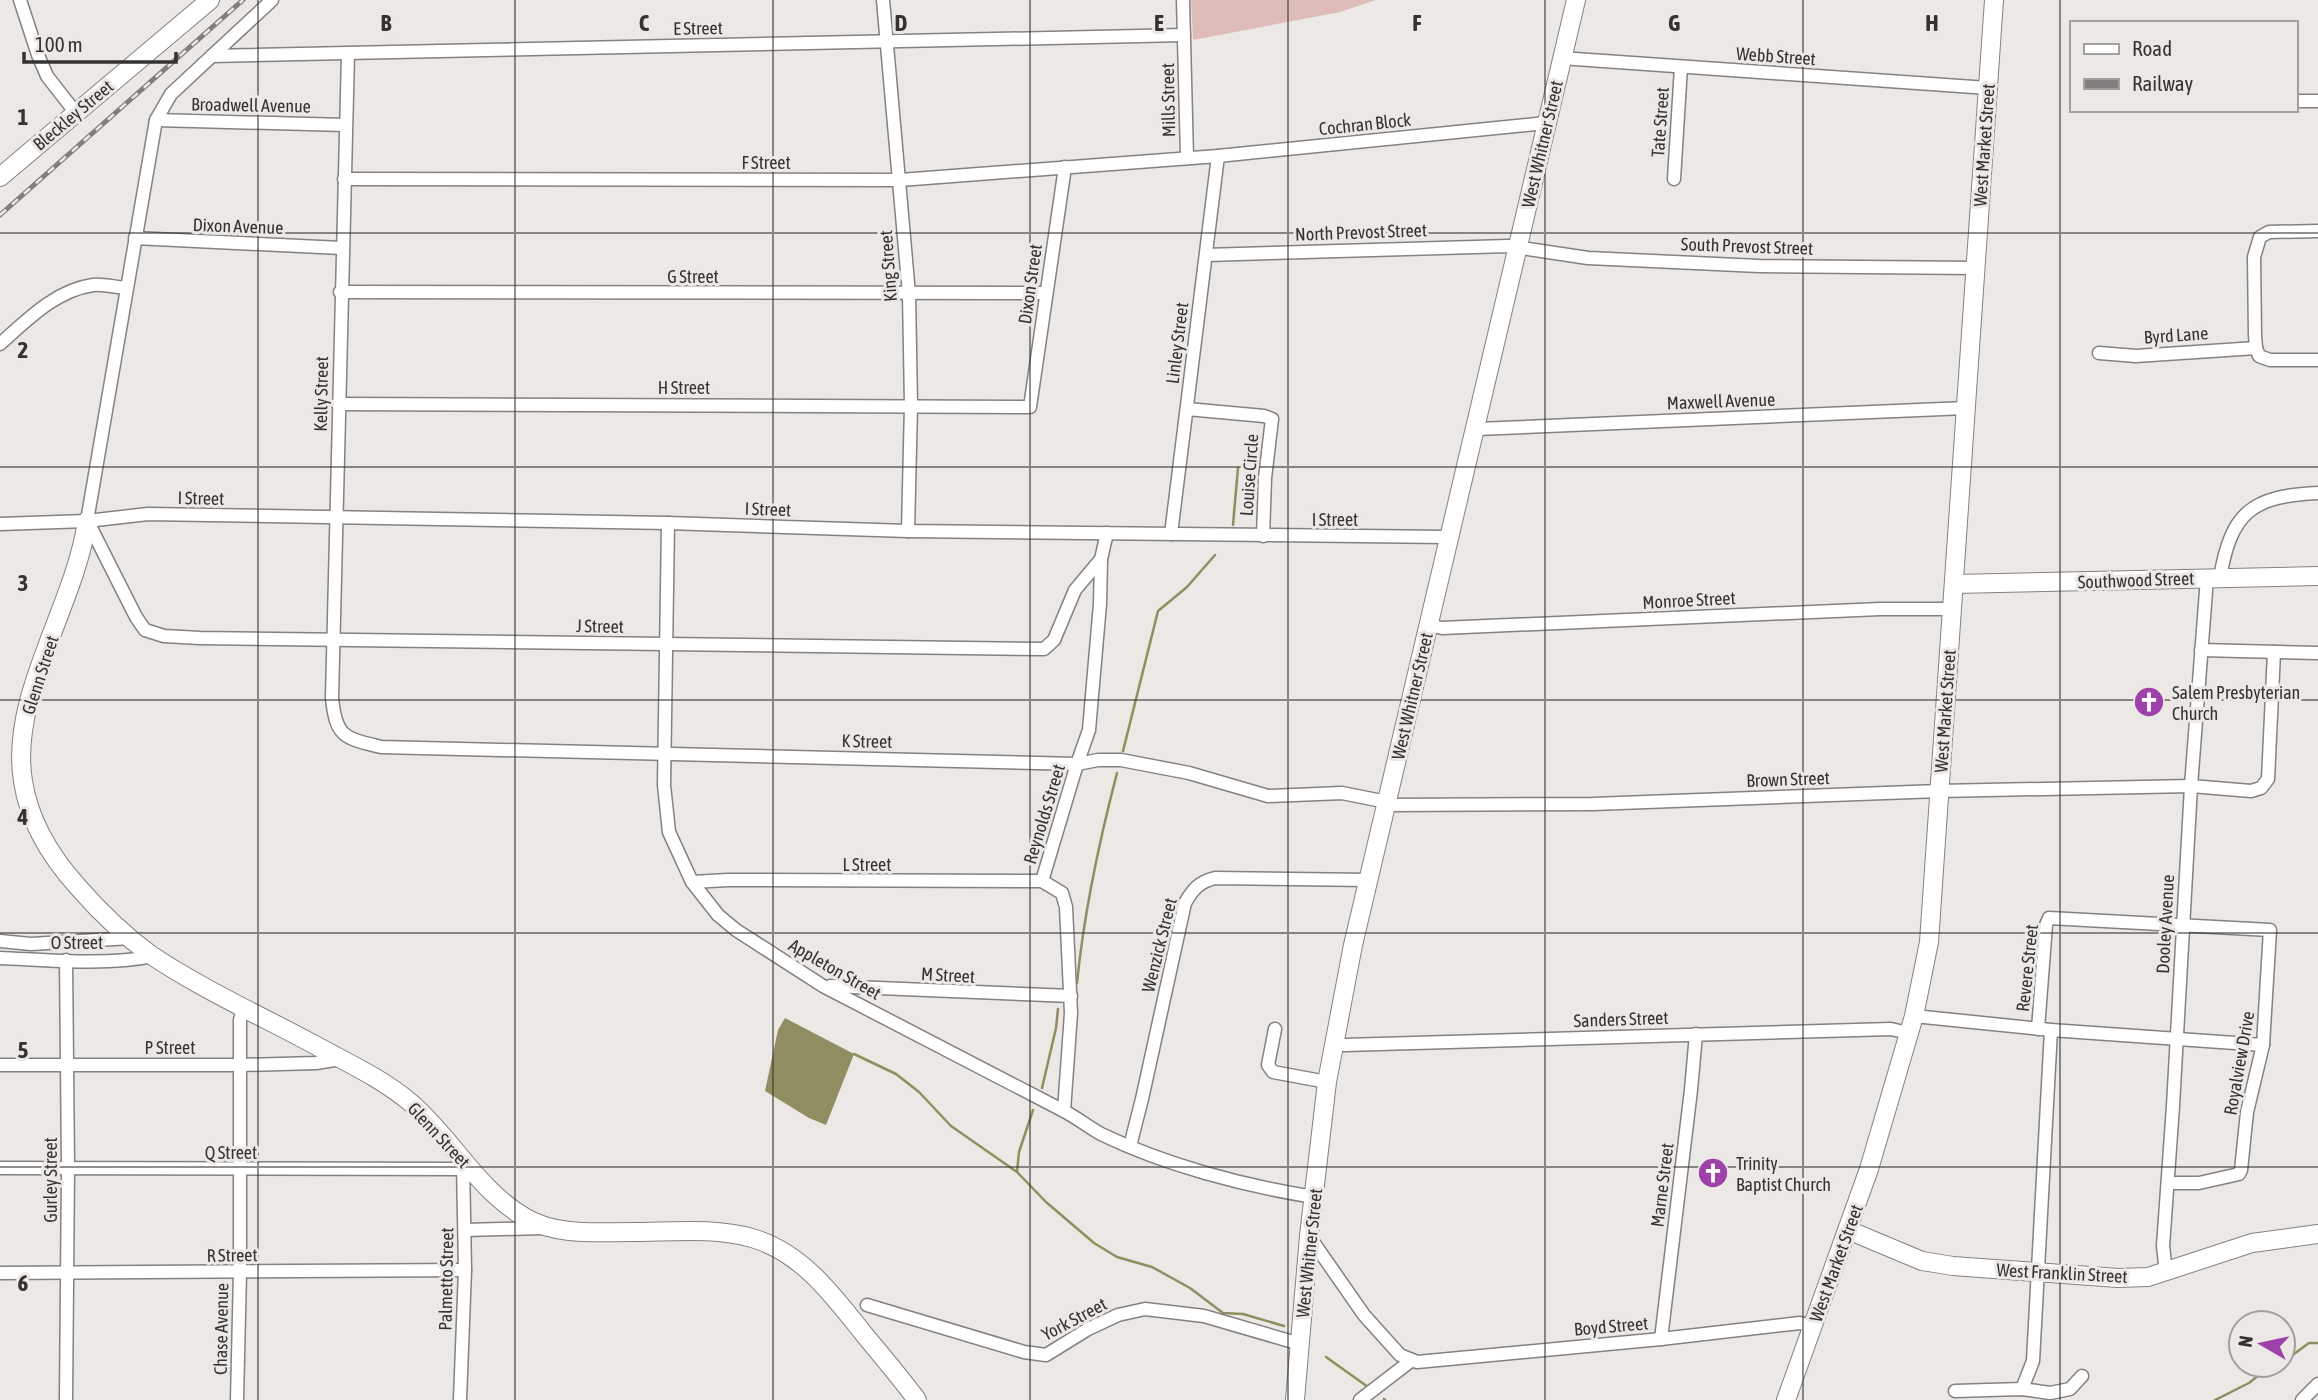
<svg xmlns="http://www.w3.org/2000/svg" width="2318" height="1400" font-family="'Asap Condensed',sans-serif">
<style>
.green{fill:#ddbcb8}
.water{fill:#908e61}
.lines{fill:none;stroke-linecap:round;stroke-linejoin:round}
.stream{stroke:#908e61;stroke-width:2.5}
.street-casing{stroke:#84817f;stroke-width:15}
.secondary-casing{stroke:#84817f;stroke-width:20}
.street{stroke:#fff;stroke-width:12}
.secondary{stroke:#fff;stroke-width:18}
.rail-casing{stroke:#817e7d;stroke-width:5}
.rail{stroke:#ece8e5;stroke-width:2.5;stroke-dasharray:8;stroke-linecap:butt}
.grid{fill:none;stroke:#343332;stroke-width:2;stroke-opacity:0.55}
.labels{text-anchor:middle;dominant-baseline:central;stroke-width:6;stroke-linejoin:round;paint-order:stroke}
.street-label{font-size:18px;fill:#343332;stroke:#ece8e5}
.poi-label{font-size:18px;fill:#343332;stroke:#ece8e5;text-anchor:start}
.grid-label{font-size:23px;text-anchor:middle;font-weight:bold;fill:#343332;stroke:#ece8e5;stroke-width:6;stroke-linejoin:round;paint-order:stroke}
</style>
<rect width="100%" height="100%" fill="#ece8e5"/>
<!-- green -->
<path class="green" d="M1191,0H1376L1340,12L1193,40Z"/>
<!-- water -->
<path class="water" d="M785,1018L854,1054L826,1125L809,1118L765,1091L778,1030Z"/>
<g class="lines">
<!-- stream -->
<g class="stream">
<path d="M1233,525L1238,468"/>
<path d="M1123,751L1158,611L1187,587L1215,555"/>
<path d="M1077,983C1084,912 1099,842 1117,773"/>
<path d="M854,1054L896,1074L919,1092L951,1126L1017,1172L1046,1202L1094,1243L1117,1257L1152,1267L1190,1288L1223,1313L1243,1314L1284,1326"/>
<path d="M1042,1088L1056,1028L1058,1009"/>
<path d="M1017,1172L1019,1152L1033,1110"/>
<path d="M1326,1357L1368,1387"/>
<path d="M2283,1362L2309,1343H2318"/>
<path d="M1384,1399L1385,1400"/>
<path d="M2215,1400L2249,1383L2264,1371L2279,1365"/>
</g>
<!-- street casing -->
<g class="street-casing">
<g id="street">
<path d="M20,0L38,55L47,76L75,112"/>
<path d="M883,0L909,294L911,405L908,531"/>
<path d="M1183,0L1187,158"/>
<path d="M348,54L332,698C336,738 345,738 381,747L1077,764L1098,760H1121L1189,773L1268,796L1342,793L1387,802"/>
<path d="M212,56L1184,35"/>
<path d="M1561,58L1988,88"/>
<path d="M2295,101H2318"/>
<path d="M156,120L345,125"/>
<path d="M344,179L900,180L1218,156L1546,123"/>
<path d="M1674,179L1681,67"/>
<path d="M2318,231L2269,232L2260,237L2254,257L2255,335L2256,348L2259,356L2270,360H2318"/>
<path d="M135,238L341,248"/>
<path d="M1206,255L1508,246L1588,258L1759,266L1975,268"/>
<path d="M340,292L1046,293"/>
<path d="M0,344C27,320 56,290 93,285C103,284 115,287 126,288"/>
<path d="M2099,353L2136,356L2256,348"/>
<path d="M338,404L1030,407L1065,167"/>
<path d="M1187,409L1264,416L1272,419L1265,478L1263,536"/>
<path d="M1477,429L1966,408"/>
<path d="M87,521L156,120L171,94L272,0"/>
<path d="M88,522L136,617L145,630L164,636L200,638L1044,649L1054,640L1075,590L1101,559L1107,533"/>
<path d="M668,523L664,785L669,832L692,882L718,915L736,930L823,986L1064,1111C1077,1118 1089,1127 1101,1134C1165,1165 1244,1186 1314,1197"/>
<path d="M0,524L87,521L148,514L668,523L908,531L1448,537"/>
<path d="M1171,534L1218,156"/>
<path d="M2220,578C2231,512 2252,496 2318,493"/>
<path d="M1428,625L1442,628L1880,609H1952"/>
<path d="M2201,650L2318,653"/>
<path d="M1387,805L1593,804L1939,791L2191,786L2251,791L2261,788L2268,779L2274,652"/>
<path d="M692,882L728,880L1042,881"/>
<path d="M0,941L31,944L131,938"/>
<path d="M0,958C47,960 107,966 153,956"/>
<path d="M66,960L68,1167L66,1400"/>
<path d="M830,986L1071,996"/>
<path d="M1914,1016L2051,1030L2263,1045"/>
<path d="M1275,1029L1268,1065L1273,1072L1327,1082"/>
<path d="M2038,1029L2046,925L2049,918L2270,930L2263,1045L2247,1112L2241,1170L2239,1174L2199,1183H2168"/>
<path d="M1334,1043L1345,1045L1891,1029L1908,1033"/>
<path d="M0,1065H240L316,1063L340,1059"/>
<path d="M1064,1111L1071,1013L1066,907L1062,893L1042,881L1077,764L1089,730L1100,604L1101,559"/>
<path d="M1130,1146L1142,1099L1185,903C1193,889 1199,882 1215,878L1370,880"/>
<path d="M0,1168L462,1169"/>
<path d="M465,1230L543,1228"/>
<path d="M1309,1236L1364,1315L1400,1355L1417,1362L1661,1339L1800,1323L1813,1326"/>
<path d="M2166,1272L2163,1246L2173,1106L2191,786L2207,578"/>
<path d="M0,1273L465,1270"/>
<path d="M867,1305L1024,1352L1046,1355L1088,1329L1118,1315L1145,1309L1204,1316L1300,1344"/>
<path d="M1661,1339L1691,1090L1696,1034"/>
<path d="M2022,1389L2033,1361L2051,1030"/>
<path d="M1955,1391L2022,1389L2050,1393L2070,1389L2082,1376"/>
<path d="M237,1400L240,1272V1020L243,1007"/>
<path d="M460,1400L465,1270L463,1163"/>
<path d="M1360,1400L1412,1360"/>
<path d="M2302,1400L2318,1384"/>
</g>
</g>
<!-- secondary casing -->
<g class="secondary-casing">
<g id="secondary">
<path d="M0,177L210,0"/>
<path d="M87,521C75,606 9,696 23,781C29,822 51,857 78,887C99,911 125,936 151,955C202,989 259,1015 313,1044C346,1062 383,1079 411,1103C452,1138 478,1191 526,1218C557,1236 597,1232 631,1232C669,1232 715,1227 752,1238C801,1252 833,1295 863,1333C881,1355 900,1377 917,1400"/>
<path d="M1954,584L2318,576"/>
<path d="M1848,1230L1922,1261L1953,1266L2118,1278L2148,1277L2252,1243L2318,1234"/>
<path d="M1295,1400L1309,1236L1327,1082L1353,945L1576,0"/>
<path d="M1786,1400L1869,1169L1914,1016L1929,942L1994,0"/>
</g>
</g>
<!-- street -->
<use href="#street" class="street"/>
<!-- secondary -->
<use href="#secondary" class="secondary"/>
<!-- rail casing -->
<g class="rail-casing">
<path id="rail" d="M0,215L243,0"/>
</g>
<!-- rail -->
<use href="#rail" class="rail"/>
</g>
<!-- grid -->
<path class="grid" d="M258,0V1400M515,0V1400M773,0V1400M1030,0V1400M1288,0V1400M1545,0V1400M1803,0V1400M2060,0V1400M0,233H2318M0,467H2318M0,700H2318M0,933H2318M0,1167H2318"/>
<!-- icons -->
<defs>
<g id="church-disc" transform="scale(1.575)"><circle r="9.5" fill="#9f41aa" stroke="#ece8e5"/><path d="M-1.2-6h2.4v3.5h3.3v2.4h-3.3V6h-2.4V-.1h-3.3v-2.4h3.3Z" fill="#fff"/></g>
</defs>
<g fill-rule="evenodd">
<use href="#church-disc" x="2149" y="702"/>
<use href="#church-disc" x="1713" y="1173"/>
</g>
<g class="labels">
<!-- street labels -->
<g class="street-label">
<text transform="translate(698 28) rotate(-1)">E Street</text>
<text transform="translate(1776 56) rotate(4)">Webb Street</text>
<text transform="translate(1168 100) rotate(-91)">Mills Street</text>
<text transform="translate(251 105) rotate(1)">Broadwell Avenue</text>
<text transform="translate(73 115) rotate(-40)">Bleckley Street</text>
<text transform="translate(1660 122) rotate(-86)">Tate Street</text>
<text transform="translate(1365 124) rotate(-6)">Cochran Block</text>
<text transform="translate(1542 144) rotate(-77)">West Whitner Street</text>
<text transform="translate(1984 145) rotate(-86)">West Market Street</text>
<text x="766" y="162">F Street</text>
<text transform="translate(238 226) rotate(2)">Dixon Avenue</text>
<text transform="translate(1361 232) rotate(-2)">North Prevost Street</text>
<text transform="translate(1747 246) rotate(2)">South Prevost Street</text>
<text transform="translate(888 266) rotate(-94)">King Street</text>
<text x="693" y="276">G Street</text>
<text transform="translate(1030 284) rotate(-82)">Dixon Street</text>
<text transform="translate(2176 335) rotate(-4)">Byrd Lane</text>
<text transform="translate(1177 343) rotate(-83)">Linley Street</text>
<text x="684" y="387">H Street</text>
<text transform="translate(321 394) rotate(-89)">Kelly Street</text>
<text transform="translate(1721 401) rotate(-2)">Maxwell Avenue</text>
<text transform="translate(1249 475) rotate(-86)">Louise Circle</text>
<text transform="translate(201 498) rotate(1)">I Street</text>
<text transform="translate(768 509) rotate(2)">I Street</text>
<text x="1335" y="519">I Street</text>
<text transform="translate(2136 580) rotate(-2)">Southwood Street</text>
<text transform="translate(1689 600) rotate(-3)">Monroe Street</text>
<text transform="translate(600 626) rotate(1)">J Street</text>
<text transform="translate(40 675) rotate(-72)">Glenn Street</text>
<text transform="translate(1412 696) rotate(-77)">West Whitner Street</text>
<text transform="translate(1945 711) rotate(-86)">West Market Street</text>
<text transform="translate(867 741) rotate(1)">K Street</text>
<text transform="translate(1788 779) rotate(-2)">Brown Street</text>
<text transform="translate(1044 814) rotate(-73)">Reynolds Street</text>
<text x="867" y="864">L Street</text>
<text transform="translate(2165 924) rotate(-87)">Dooley Avenue</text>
<text x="77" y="942">O Street</text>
<text transform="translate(1159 945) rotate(-76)">Wenzick Street</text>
<text transform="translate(2027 968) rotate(-84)">Revere Street</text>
<text transform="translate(835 969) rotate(30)">Appleton Street</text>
<text transform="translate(948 975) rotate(3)">M Street</text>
<text transform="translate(1621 1019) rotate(-2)">Sanders Street</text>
<text x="170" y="1047">P Street</text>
<text transform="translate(2239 1063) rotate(-80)">Royalview Drive</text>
<text transform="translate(439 1135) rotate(47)">Glenn Street</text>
<text x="231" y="1152">Q Street</text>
<text transform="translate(50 1180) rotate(-90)">Gurley Street</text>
<text transform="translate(1662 1185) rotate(-83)">Marne Street</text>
<text transform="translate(1309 1253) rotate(-84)">West Whitner Street</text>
<text transform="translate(232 1255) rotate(-1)">R Street</text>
<text transform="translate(1836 1263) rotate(-70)">West Market Street</text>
<text transform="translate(2062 1273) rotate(3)">West Franklin Street</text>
<text transform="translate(446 1279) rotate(-89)">Palmetto Street</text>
<text transform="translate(1074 1319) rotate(-28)">York Street</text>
<text transform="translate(1611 1326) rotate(-5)">Boyd Street</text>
<text transform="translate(221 1329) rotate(-89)">Chase Avenue</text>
</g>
<!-- poi labels -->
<g class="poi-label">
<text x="2172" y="692">Salem Presbyterian<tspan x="2172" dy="21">Church</tspan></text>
<text x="1736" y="1163">Trinity<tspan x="1736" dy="21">Baptist Church</tspan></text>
</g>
</g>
<g class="grid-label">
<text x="386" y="31">B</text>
<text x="644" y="31">C</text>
<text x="901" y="31">D</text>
<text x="1159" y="31">E</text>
<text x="1417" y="31">F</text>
<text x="1674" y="31">G</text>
<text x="1932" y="31">H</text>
<text x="23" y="125">1</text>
<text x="23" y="358">2</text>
<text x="23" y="591">3</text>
<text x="23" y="825">4</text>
<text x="23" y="1058">5</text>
<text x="23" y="1291">6</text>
</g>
<!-- legend -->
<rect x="2070" y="21" width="228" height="91" fill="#ece8e5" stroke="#a2a09d" stroke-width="2"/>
<rect x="2084" y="44" width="35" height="10" fill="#ffffff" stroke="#a2a09d" stroke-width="2"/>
<text x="2132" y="56" font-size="21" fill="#343332">Road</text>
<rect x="2084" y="79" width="35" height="10" fill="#817e7d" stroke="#a2a09d" stroke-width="2"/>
<text x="2132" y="91" font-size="21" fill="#343332">Railway</text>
<!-- north arrow -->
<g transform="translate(2262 1344) rotate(279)"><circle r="33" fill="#ece8e5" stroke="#a2a09d" stroke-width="2"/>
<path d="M0-5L12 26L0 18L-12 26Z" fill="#9f41aa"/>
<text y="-10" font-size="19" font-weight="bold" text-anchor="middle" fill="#343332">N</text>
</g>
<!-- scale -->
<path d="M24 52v10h152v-10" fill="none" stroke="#343332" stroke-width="3.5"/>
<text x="35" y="52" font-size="21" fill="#343332" stroke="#ece8e5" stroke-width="5" paint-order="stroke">100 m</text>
</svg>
